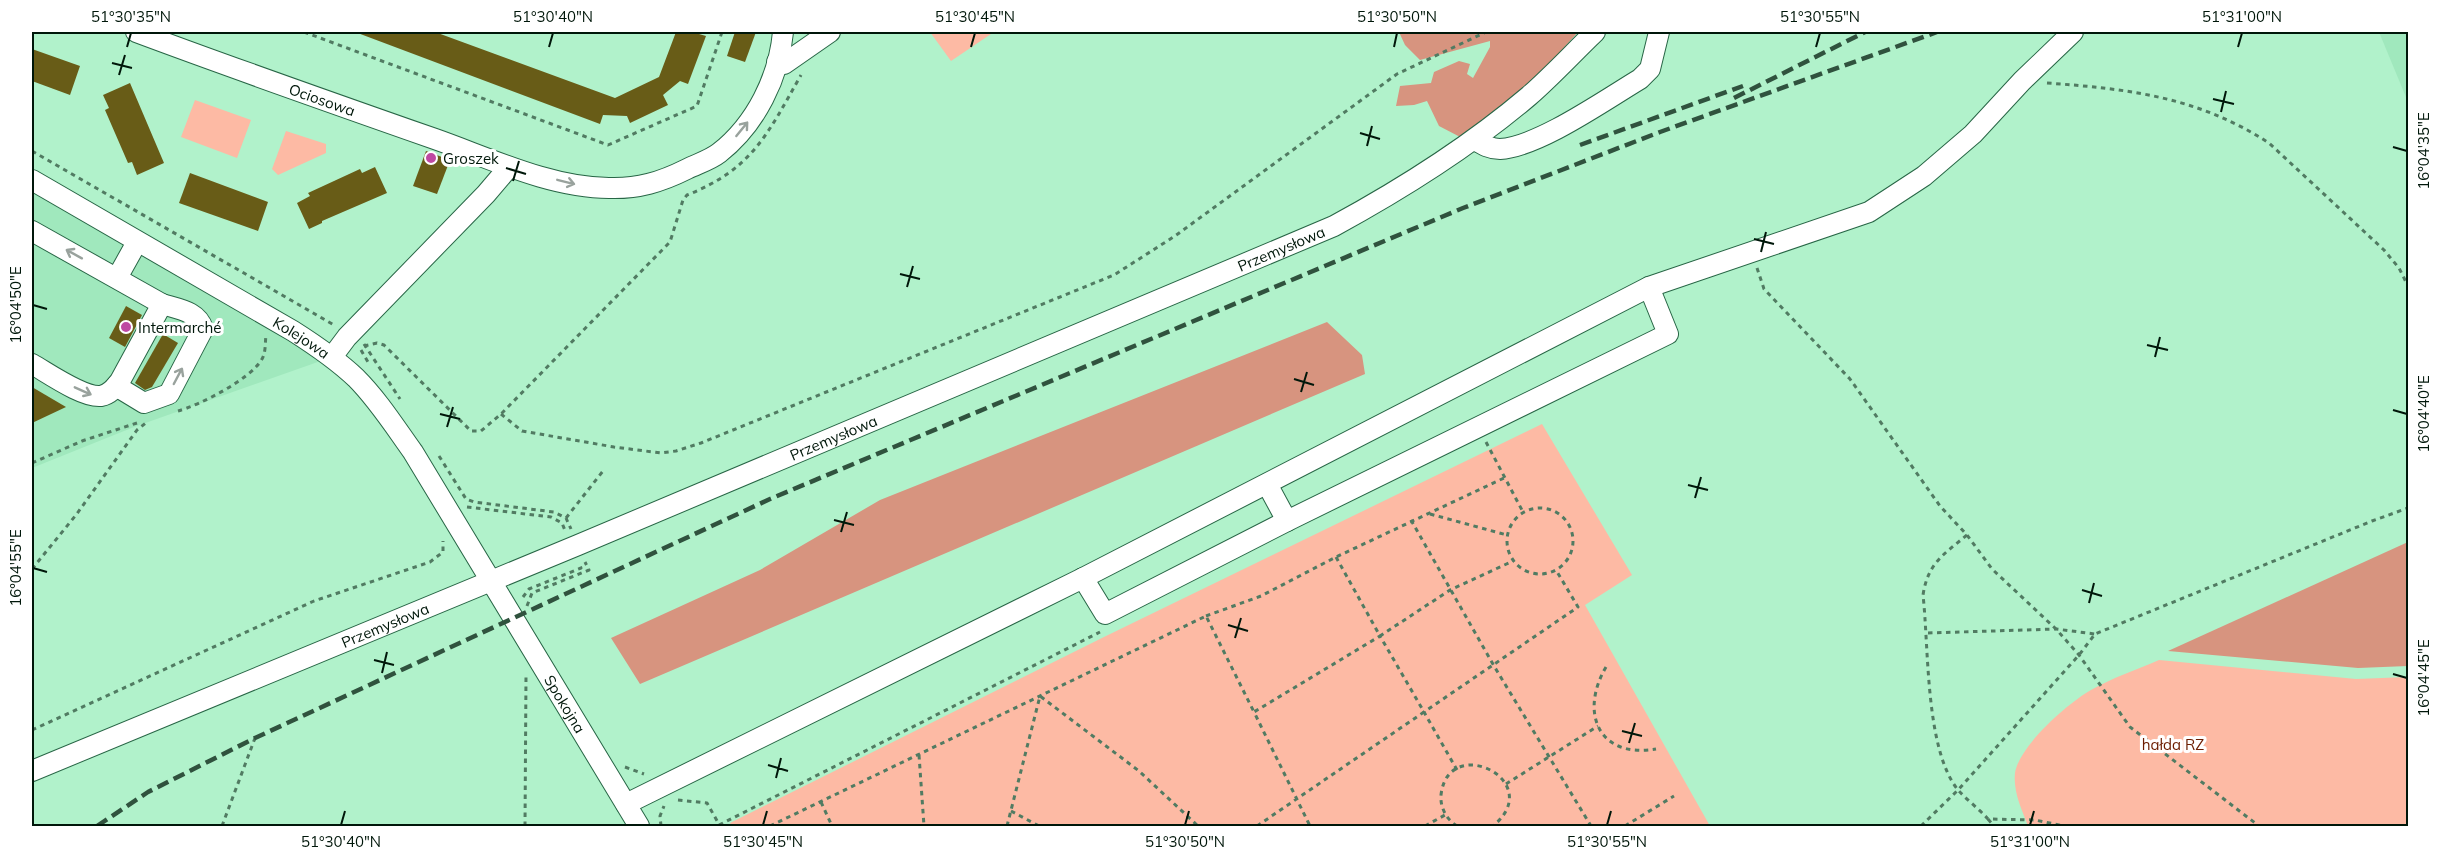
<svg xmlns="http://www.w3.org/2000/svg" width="2440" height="858" font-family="Mulish,sans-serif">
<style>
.built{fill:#a0e8bd}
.green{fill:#fdbaa4}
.forest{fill:#d7947f}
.building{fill:#685c17}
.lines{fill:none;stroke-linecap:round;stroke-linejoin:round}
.minor-casing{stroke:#286646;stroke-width:22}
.path{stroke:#517b62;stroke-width:3;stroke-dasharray:4.5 4.5;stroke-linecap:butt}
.minor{stroke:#fff;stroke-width:20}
.rail{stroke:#30523e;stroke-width:4.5;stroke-dasharray:12 6;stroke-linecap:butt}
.oneway{stroke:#99a29d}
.ticks{fill:none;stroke:#00170a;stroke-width:2}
.poi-dot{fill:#be49a2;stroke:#fff;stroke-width:2}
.labels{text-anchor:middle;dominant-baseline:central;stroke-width:6;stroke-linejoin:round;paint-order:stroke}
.street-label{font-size:15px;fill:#00170a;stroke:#fff}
.poi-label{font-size:15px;fill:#00170a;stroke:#fff;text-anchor:start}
.park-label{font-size:15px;fill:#6c1d00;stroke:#fff}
.neatline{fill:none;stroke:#00170a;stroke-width:2}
.ticks-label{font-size:15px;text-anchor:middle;fill:#00170a}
</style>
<rect width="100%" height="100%" fill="#b1f2cb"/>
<!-- built -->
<g class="built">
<path d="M2379,32H2408V102Z"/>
<path d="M32,180L332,357L134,427L32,468Z"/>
</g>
<!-- green -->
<g class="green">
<path d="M930,32H994L951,61Z"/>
<path d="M195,100L251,120L237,158L181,137Z"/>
<path d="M286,131L326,144V153L278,175L272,169Z"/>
<path d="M1542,424L1632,575L1585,605L1710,826H732L730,823L1106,636Z"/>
<path d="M2159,660L2356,679L2408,677V826H2028C2022,810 2013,792 2015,773C2019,746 2068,703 2091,690C2112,678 2136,670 2159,660Z"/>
</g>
<!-- forest -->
<g class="forest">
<path d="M1399,32H1578L1543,71L1464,139L1439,126L1427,101L1414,105L1396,106L1400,86L1431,83L1434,72L1459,61L1470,64L1467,74L1473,78L1490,47V41L1420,60L1405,45Z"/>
<path d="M1327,322L1362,355L1365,374L640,684L611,638L760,570L880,500Z"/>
<path d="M2408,542V666L2358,668L2168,651Z"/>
</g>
<!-- building -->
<g class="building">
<path d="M355,32H435L615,98L659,77L676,32H692L706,36L688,84L680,81L663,95L668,105L630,123L627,116L603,115L600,124Z"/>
<path d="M735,32H756L745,62L727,56Z"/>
<path d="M32,49L80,66L70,95L32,81Z"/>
<path d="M130,83L164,163L137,175L132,162L128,163L105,110L109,108L103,95Z"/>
<path d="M426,151L450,160L437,194L413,186Z"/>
<path d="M375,167L387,193L322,221V223L309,229L297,203L310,196L308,193L360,169L362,173Z"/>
<path d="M190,173L268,202L258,231L179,203Z"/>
<path d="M126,306L142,315L125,347L109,338Z"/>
<path d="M163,334L178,343L152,387L145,390L135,383Z"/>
<path d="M32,387L66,407L32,423Z"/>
</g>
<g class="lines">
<!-- minor casing -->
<g class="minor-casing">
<g id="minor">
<path id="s1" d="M136,32C235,69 335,104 435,139C489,158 551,188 609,188C638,189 661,182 687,169C697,164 710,160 719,153C756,124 779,77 783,32"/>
<path d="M777,62L784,64L830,32"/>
<path d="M1475,140C1483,145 1490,149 1500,149C1538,147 1605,100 1640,79L1650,69L1659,32"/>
<path id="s2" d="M32,180L293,331C315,345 337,360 356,378C378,400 395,427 413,452L639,826"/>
<path d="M32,231L162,304L120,381C115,388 110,394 101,396C83,398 48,373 32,364"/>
<path d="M117,278L137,242"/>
<path d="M332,357L347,337L486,194L509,167"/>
<path d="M116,386L144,403L169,394L203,329C198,311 178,309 162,304"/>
<path d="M1267,484L1287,521"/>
<path d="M1083,578L1105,614L1287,521L1668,334L1649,287"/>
<path id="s3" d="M32,771L578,545L1334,226C1404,188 1469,147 1529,96C1552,76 1573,53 1595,32"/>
<path d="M626,804L1083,578L1649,287L1869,212L1924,176L1973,134L2022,81L2073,32"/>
</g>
</g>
<!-- path -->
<g class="path">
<path d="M304,32L608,145L697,106L722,32"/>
<path d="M2047,83C2130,89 2198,97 2269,143L2384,250L2399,268L2408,286"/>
<path d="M32,151L334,325"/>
<path d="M1757,268L1764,289L1850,379L1940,506L1967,535L1992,569L2056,629L2079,655L2130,727L2259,826"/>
<path d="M364,344L400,399"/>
<path d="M364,346L377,343L384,345L471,431H481L501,414L670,242L683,200L687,195C753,169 768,133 801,75"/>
<path d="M361,350L368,362"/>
<path d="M178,411C200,405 251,379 262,359C266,352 265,343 266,335"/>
<path d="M501,414L522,431L614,447L661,453L676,451L701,443L1114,275L1175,236L1397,74L1486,32"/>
<path d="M1486,442L1523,512"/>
<path d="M439,456L466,499L474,502L554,512L566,518L571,529"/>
<path d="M32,463L82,441L140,422"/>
<path d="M467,507L551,517L562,523L566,533"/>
<circle cx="1540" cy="541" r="33"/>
<path d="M1430,514L1507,535"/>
<path d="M566,518L603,471"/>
<path d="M1411,520L1494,666L1591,826"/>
<path d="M1967,535C1943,555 1928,563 1923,595C1929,648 1925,749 1958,790C1967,800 1979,809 1988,819L2035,820L2064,826"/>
<path d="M1336,557L1380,636L1450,590L1513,561"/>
<path d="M32,569L76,515L137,430L147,422"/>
<path d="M523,597L529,589L581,568L579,563"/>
<path d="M527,606L532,593L589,570L585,562"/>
<path d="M1206,616L1261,596L1336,557L1504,478"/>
<path d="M1928,633L2056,629L2095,634"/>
<path d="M1606,667C1579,713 1599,759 1656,749"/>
<path d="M32,730L314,601L430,562L443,552V541"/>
<path d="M919,755L924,826"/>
<path d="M625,767L644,774"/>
<path d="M1457,770L1424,712L1578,607L1556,570"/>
<path d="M1506,784L1598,726"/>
<path d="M678,800L707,803L720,826"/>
<path d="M821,802L832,826"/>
<path d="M1011,811L1039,826"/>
<path d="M1988,819L1994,826"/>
<path d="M719,825L1100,632"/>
<path d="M222,826L255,738"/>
<path d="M525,826L526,675"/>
<path d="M661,826L660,816L664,806"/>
<path d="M770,826L1206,616L1254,712"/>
<path d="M1007,826L1040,696L1139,771L1198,826"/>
<path d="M1257,826L1424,712L1380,636L1254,712L1310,826"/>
<path d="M1425,826L1445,815"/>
<path d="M1457,826C1446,819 1440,807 1441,795C1448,732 1548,781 1493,826"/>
<path d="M1625,826L1674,796"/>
<path d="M1921,826L1958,790L2079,655L2095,634L2372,521L2408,508"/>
</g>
<!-- minor -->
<use href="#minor" class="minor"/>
<!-- rail -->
<g class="rail">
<path d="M1734,98L1865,32"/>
<path d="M1580,145L1743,86"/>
<path d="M97,826L148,792L255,738L770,499L1463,208L1660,132L1937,32"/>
</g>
</g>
<!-- one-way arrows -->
<defs><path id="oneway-shaft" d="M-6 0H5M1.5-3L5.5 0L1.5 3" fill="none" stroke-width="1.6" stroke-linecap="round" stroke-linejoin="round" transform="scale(1.5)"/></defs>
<g class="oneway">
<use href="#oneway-shaft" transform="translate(742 129) rotate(-51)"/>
<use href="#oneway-shaft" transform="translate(566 182) rotate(14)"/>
<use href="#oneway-shaft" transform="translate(74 254) rotate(-151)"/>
<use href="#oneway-shaft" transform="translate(178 376) rotate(-62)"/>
<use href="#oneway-shaft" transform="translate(83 391) rotate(24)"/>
</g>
<!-- ticks -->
<path class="ticks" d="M127,47L131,33M549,47L553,33M971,47L975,33M1394,47L1397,33M1816,47L1820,33M2238,47L2242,33M112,63L132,68M119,75L125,55M2213,99L2234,104M2221,112L2226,91M1360,133L1380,139M1367,146L1372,126M2393,147L2407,151M506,168L526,174M513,181L519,161M1754,239L1774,244M1761,252L1766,232M900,274L920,279M907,287L913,266M33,305L47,309M2147,345L2168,350M2155,357L2160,337M1294,379L1314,385M1301,392L1307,372M2393,410L2407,414M440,414L460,419M447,427L453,407M1688,485L1708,490M1695,498L1701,477M834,520L854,525M841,532L847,512M33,568L47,572M2082,590L2102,596M2089,603L2094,583M1228,625L1248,631M1235,638L1241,618M374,660L394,665M382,673L387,652M2393,674L2407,678M1622,731L1642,736M1629,743L1635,723M768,765L788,771M776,778L781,758M341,825L345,811M763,825L767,811M1185,825L1189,811M1607,825L1611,811M2030,825L2034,811"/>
<!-- markers -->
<g class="poi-dot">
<circle cx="431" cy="158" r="6"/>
<circle cx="126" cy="327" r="6"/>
</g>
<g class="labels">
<!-- street labels -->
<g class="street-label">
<text stroke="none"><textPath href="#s1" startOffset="198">Ociosowa</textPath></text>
<text stroke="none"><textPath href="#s3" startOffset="1354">Przemysłowa</textPath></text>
<text stroke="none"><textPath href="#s2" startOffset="312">Kolejowa</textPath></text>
<text stroke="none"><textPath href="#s3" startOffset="868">Przemysłowa</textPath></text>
<text stroke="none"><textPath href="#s3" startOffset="382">Przemysłowa</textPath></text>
<text stroke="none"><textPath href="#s2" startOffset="768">Spokojna</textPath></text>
</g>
<!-- poi labels -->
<g class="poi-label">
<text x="443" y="158">Groszek</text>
<text x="138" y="327">Intermarché</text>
</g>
<!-- park labels -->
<g class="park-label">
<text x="2173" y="744">hałda RZ</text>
</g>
</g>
<!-- border -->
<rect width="2440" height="858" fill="none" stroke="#ffffff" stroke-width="66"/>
<rect x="33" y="33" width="2374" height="792" class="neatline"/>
<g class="ticks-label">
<text x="131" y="22">51°30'35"N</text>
<text x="553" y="22">51°30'40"N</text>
<text x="975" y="22">51°30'45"N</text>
<text x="1397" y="22">51°30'50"N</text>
<text x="1820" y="22">51°30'55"N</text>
<text x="2242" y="22">51°31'00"N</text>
<text transform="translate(2424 151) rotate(-90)" y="5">16°04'35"E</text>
<text transform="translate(16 305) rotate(-90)" y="5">16°04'50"E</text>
<text transform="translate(2424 414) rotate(-90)" y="5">16°04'40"E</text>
<text transform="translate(16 568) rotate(-90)" y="5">16°04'55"E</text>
<text transform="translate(2424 678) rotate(-90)" y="5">16°04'45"E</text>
<text x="341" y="847">51°30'40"N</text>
<text x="763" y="847">51°30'45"N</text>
<text x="1185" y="847">51°30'50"N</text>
<text x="1607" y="847">51°30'55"N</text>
<text x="2030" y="847">51°31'00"N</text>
</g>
</svg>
